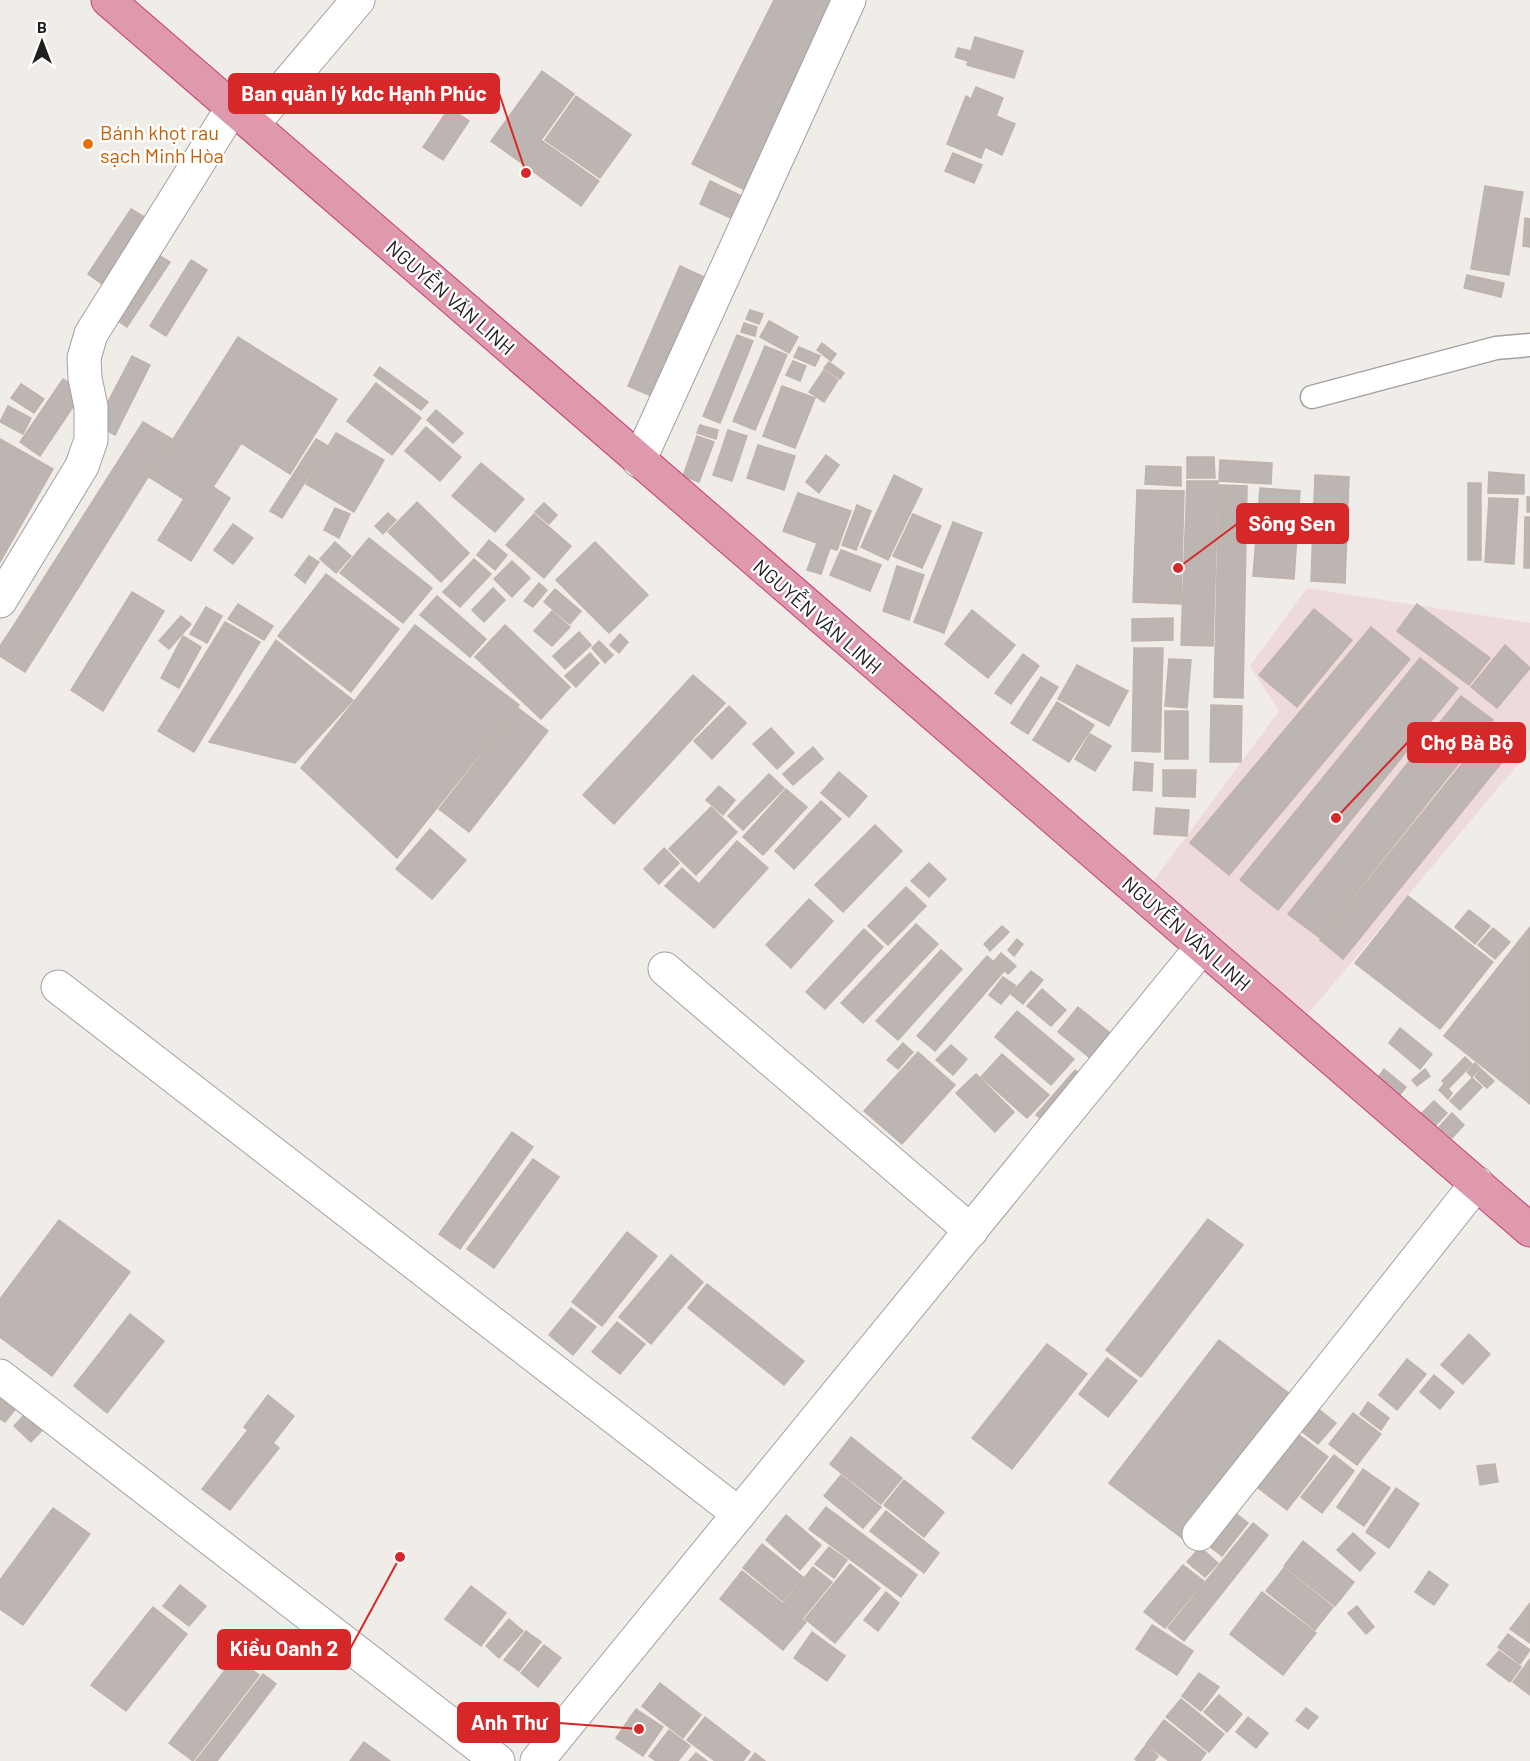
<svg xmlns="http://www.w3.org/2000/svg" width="1530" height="1761" font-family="Barlow,sans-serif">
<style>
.commercial{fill:#eed9db}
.building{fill:#bdb5b1;stroke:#c0b2ac;stroke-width:1.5}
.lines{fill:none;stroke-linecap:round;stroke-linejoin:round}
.lane-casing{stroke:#a1a1a1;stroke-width:25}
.street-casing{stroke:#a1a1a1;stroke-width:35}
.highway-casing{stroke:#c83a7b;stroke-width:35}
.lane{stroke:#fff;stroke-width:22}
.street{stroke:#fff;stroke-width:33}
.highway{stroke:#de99ad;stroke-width:33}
.food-dot{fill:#e8710a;stroke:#fff;stroke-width:2}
.labels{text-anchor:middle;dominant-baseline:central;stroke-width:5;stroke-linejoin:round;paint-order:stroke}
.food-label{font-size:20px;fill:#c56008;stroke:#fff;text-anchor:start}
.street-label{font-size:20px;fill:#202020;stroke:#fff}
.leader{fill:none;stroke:#d62828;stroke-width:2}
.callout-dot{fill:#d62828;stroke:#fff;stroke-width:2}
.callout{fill:#d62828;stroke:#d62828;stroke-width:2}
.callout-label{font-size:21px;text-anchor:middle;font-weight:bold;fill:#fff}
</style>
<rect width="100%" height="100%" fill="#f0ece8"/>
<!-- commercial -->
<path class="commercial" d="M1307,588L1530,623V750L1308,1014L1149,887L1279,711L1250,666Z"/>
<!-- building -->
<g class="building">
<path d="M774,0H843L747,191L692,164Z"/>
<path d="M975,37L1023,51L1014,78L967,65L968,61L955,57L958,48L971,51Z"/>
<path d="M542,71L574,94L541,140L599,181L581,206L491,141Z"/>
<path d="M976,87L1003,98L996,116L1015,124L1002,155L985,147L981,158L947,144L966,96L971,99Z"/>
<path d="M576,96L631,135L600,178L545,140Z"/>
<path d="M449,108L469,121L443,160L423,147Z"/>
<path d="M953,153L982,165L974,183L945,171Z"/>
<path d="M710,181L748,199L737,221L700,204Z"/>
<path d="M1485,186L1523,192L1509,275L1471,269Z"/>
<path d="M131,209L146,218L102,284L88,274Z"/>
<path d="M1525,218L1530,219V247L1523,246Z"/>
<path d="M155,253L170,262L127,327L112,317Z"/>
<path d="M191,260L207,270L166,336L150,326Z"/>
<path d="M680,266L715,282L663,401L628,386Z"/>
<path d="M1467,275L1504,283L1501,297L1464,288Z"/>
<path d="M750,310L763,314L759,324L746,319Z"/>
<path d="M769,321L798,337L789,353L760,337Z"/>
<path d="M744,323L757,327L755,336L741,332Z"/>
<path d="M737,335L753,341L720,423L703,416Z"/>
<path d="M238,337L289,369L213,487L230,498L191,561L158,540L184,499L149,477Z"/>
<path d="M822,343L836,354L831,361L817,350Z"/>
<path d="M765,346L787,355L755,430L733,421Z"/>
<path d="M799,347L820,356L815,366L794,357Z"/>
<path d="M132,356L150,365L115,435L96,425Z"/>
<path d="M793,361L806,366L800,381L786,375Z"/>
<path d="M829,362L844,373L840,379L824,368Z"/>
<path d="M380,367L428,402L421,410L374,375Z"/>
<path d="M289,369L337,399L290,474L241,443Z"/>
<path d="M824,370L838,380L824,402L809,392Z"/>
<path d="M63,379L83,392L40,456L20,442Z"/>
<path d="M376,383L421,418L392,455L347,421Z"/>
<path d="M21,384L44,399L34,413L11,398Z"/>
<path d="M782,386L815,398L795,448L763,436Z"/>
<path d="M8,406L31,418L23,434L0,422Z"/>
<path d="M436,410L463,433L453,443L427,420Z"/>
<path d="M143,422L172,439L43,644L14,625Z"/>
<path d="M700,425L718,430L716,439L697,433Z"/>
<path d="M426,427L461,457L440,481L405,451Z"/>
<path d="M728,430L747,436L732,481L713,475Z"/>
<path d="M336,433L384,460L354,512L306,484Z"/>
<path d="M697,436L714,442L699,482L683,476Z"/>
<path d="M0,439L53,469L0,562Z"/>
<path d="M316,439L328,446L282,518L270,511Z"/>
<path d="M758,445L795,456L784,490L747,478Z"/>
<path d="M826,455L839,465L819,493L806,482Z"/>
<path d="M1187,457H1214L1215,478H1187Z"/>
<path d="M1220,460L1272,463L1271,484L1219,481Z"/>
<path d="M481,463L524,499L495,532L452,496Z"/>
<path d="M1146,466L1181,467V486L1145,484Z"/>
<path d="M1489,472L1524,475V494L1488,493Z"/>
<path d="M894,475L922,489L888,560L861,547Z"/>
<path d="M1315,475L1349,477L1345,583L1311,581Z"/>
<path d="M1187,481H1218L1213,646L1181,645Z"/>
<rect x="1468" y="483" width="13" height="77"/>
<path d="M1219,485L1247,486L1243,698L1214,697Z"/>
<path d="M1260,488L1300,491L1294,579L1253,576Z"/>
<path d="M1137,490L1184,491L1181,604L1133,602Z"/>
<path d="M798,493L851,511L837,550L830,548L821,574L807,570L817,543L783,531Z"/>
<rect x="1527" y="497" width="3" height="15"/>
<path d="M1489,498L1518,499L1514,564L1485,562Z"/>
<path d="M417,502L469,553L441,582L388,532Z"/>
<path d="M544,503L557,515L549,524L535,512Z"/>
<path d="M857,505L871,511L856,550L842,545Z"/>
<path d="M335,508L350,514L339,538L324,530Z"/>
<path d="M388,513L396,520L383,534L375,526Z"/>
<path d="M534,514L571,546L544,578L506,545Z"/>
<path d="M913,514L941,526L922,568L893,556Z"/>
<path d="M1525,517H1530V568H1524Z"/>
<path d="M953,522L982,533L944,633L914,622Z"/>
<path d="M233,524L253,538L233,564L214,550Z"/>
<path d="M369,538L432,588L403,623L340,573Z"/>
<path d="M489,540L507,555L495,570L477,555Z"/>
<path d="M335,542L351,556L336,573L320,559Z"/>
<path d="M595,542L648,595L609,633L556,580Z"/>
<path d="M841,550L881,565L870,591L830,575Z"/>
<path d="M309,556L319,562L305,583L295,575Z"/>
<path d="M474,559L491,574L460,607L443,592Z"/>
<path d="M512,561L530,578L512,597L494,579Z"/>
<path d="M897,566L924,575L909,620L883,611Z"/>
<path d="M326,574L399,629L351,692L278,636Z"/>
<path d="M539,583L547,590L533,607L524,601Z"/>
<path d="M493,588L505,600L484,622L472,610Z"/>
<path d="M555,589L581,611L570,624L544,602Z"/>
<path d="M132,592L164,611L103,711L71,690Z"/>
<path d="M437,596L486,639L470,657L420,615Z"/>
<path d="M238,604L273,626L264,640L228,619Z"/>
<path d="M1417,604L1490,658L1469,685L1397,631Z"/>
<path d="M206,607L222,616L207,643L190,634Z"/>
<path d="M1314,609L1352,640L1297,707L1259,675Z"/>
<path d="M972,610L1015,645L988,678L945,644Z"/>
<path d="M552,611L570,627L552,646L534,631Z"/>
<path d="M181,616L191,624L169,649L159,641Z"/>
<path d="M1173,618V640L1132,641V619Z"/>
<path d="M225,622L260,642L194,752L158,731Z"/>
<path d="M14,625L43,644L25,672L0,656V646Z"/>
<path d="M415,625L519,705L397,858L301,768Z"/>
<path d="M505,625L570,687L541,719L475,657Z"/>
<path d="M1371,627L1410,659L1229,875L1190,843Z"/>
<path d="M579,632L591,645L565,669L553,656Z"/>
<path d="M620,634L628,642L619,653L610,645Z"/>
<path d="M183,636L201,647L179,688L161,678Z"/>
<path d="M276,640L353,700L295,763L209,742Z"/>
<path d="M599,641L613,655L605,663L592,648Z"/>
<path d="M1505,645L1530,668L1497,708L1471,687Z"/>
<path d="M1134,648H1163L1160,752L1132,751Z"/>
<path d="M590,653L599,663L576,687L565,676Z"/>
<path d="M1023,654L1039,666L1011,704L995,693Z"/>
<path d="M1420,658L1458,688L1278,910L1240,880Z"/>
<path d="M1169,659L1191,660L1187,708L1165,706Z"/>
<path d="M1077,665L1128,691L1109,726L1058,699Z"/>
<path d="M693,675L725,703L614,824L583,795Z"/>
<path d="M1041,677L1058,687L1028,734L1011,723Z"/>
<path d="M1461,696L1493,720L1320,938L1288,914Z"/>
<path d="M1057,702L1094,725L1069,762L1033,740Z"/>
<path d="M1211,705L1242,706L1241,762H1210Z"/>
<path d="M729,706L746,723L712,759L694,741Z"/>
<path d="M518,708L548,731L469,832L439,809Z"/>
<rect x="1165" y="711" width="23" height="48"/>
<path d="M1495,723L1519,741L1343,959L1320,940Z"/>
<path d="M771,728L794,753L777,769L753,744Z"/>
<path d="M1090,734L1111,746L1095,771L1075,759Z"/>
<path d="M813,747L823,759L793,785L783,774Z"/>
<path d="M1135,762L1153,764L1152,791L1133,790Z"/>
<path d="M1163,770H1196L1195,797L1163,796Z"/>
<path d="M839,772L867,796L849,817L821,793Z"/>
<path d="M769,774L784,788L743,830L728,816Z"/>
<path d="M719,786L735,800L723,815L706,800Z"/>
<path d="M786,789L807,807L763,855L743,837Z"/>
<path d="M821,801L841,819L794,869L775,851Z"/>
<path d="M711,807L737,832L696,875L669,849Z"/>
<path d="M1156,808L1189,810L1187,836L1154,834Z"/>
<path d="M875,825L902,851L843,912L815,885Z"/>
<path d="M430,829L466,860L432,899L396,869Z"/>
<path d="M737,841L768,868L714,928L665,886L682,868L699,884Z"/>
<path d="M664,848L679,863L659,884L644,869Z"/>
<path d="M929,863L946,879L929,897L911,881Z"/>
<path d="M906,887L926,906L888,945L868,926Z"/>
<path d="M1408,896L1493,962L1440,1029L1355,963Z"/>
<path d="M809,899L833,921L791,968L766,945Z"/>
<path d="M1469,910L1490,926L1475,944L1455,927Z"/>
<path d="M916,924L938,944L863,1023L841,1003Z"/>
<path d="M1002,926L1009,932L990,951L984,944Z"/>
<path d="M1530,927V1104L1444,1036Z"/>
<path d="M1493,928L1510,942L1495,959L1478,945Z"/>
<path d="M864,929L883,947L825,1009L806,992Z"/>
<path d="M1017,939L1023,944L1014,956L1008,950Z"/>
<path d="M941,950L962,969L898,1040L876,1021Z"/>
<path d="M1001,953L1016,966L1008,974L994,961Z"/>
<path d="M987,956L1004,971L935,1051L917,1036Z"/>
<path d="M1031,971L1043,980L1023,1004L1011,994Z"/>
<path d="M1003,977L1016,986L1001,1004L989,995Z"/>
<path d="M1042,989L1066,1010L1051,1026L1027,1006Z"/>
<path d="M1078,1007L1115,1037L1095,1062L1058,1032Z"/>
<path d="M1017,1011L1074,1059L1051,1085L995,1037Z"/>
<path d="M1400,1028L1432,1054L1420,1069L1389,1043Z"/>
<path d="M903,1043L913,1052L898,1069L887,1060Z"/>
<path d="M951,1045L967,1059L953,1075L936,1060Z"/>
<path d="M918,1052L955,1085L902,1144L864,1111Z"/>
<path d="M1002,1054L1049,1095L1027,1118L981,1077Z"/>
<path d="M1465,1057L1472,1064L1449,1088L1442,1081Z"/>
<path d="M1475,1063L1480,1068L1472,1077L1467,1072Z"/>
<path d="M1384,1069L1406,1087L1398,1097L1377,1079Z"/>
<path d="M1425,1069L1430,1076L1417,1086L1412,1080Z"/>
<path d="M1481,1069L1494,1081L1487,1088L1475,1077Z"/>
<path d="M1075,1070L1085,1078L1046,1123L1036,1115Z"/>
<path d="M976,1074L1014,1112L995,1132L956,1093Z"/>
<path d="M1472,1078L1482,1087L1460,1110L1450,1101Z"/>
<path d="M1444,1084L1452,1093L1448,1099L1439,1090Z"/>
<path d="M1434,1101L1447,1113L1435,1126L1421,1114Z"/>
<path d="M1452,1113L1464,1125L1452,1138L1439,1127Z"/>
<path d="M512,1132L533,1147L460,1249L439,1234Z"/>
<path d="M533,1159L559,1177L494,1268L467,1249Z"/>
<path d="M1208,1219L1243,1245L1141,1377L1106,1350Z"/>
<path d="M59,1220L130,1272L52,1376L0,1337V1299Z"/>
<path d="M627,1232L657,1256L602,1326L572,1302Z"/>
<path d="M671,1255L703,1282L651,1344L619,1317Z"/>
<path d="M707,1284L804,1361L784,1385L688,1308Z"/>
<path d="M571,1308L596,1327L573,1355L549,1335Z"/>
<path d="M130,1314L164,1341L107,1413L74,1386Z"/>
<path d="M617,1322L645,1344L620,1374L592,1352Z"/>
<path d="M1469,1334L1490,1354L1463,1384L1441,1365Z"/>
<path d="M1219,1340L1291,1395L1182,1538L1109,1483Z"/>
<path d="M1047,1344L1087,1374L1012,1469L972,1438Z"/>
<path d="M1107,1358L1137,1381L1108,1417L1079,1394Z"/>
<path d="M1407,1359L1426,1374L1397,1410L1379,1395Z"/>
<path d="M1434,1375L1454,1392L1440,1409L1420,1392Z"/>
<path d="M0,1385L21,1402L5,1422L0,1419Z"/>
<path d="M268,1395L294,1416L273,1443L279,1448L230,1510L202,1489L248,1430L244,1427Z"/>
<path d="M1368,1402L1389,1418L1381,1430L1360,1414Z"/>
<path d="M1317,1408L1336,1423L1318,1444L1300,1430Z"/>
<path d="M30,1409L47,1425L31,1442L14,1426Z"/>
<path d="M1353,1413L1381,1434L1357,1465L1329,1444Z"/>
<path d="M1298,1434L1328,1457L1287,1510L1257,1487Z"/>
<path d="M851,1437L902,1478L881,1504L830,1464Z"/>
<path d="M1334,1455L1354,1471L1322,1513L1301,1497Z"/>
<path d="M1495,1464L1498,1482L1480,1485L1477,1466Z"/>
<path d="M1363,1469L1390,1488L1364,1526L1337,1507Z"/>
<path d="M841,1475L881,1507L863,1528L824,1496Z"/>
<path d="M904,1480L944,1512L924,1537L884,1505Z"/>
<path d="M1396,1488L1419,1504L1389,1548L1366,1532Z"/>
<path d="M826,1507L917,1575L901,1597L809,1529Z"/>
<path d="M53,1508L90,1534L23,1625L0,1609V1580Z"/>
<path d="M1230,1509L1248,1523L1222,1556L1204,1542Z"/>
<path d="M886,1511L939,1553L924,1573L870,1531Z"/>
<path d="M786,1515L821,1545L800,1570L766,1540Z"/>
<path d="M1253,1523L1268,1535L1184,1641L1168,1628Z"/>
<path d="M1353,1533L1375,1553L1360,1571L1337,1550Z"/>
<path d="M1303,1541L1354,1582L1335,1606L1284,1566Z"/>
<path d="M762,1544L803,1577L783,1601L743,1568Z"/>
<path d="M829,1547L847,1560L834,1578L815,1564Z"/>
<path d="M1200,1547L1218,1563L1205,1577L1187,1562Z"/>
<path d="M850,1564L880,1588L835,1643L805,1619Z"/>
<path d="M1183,1565L1204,1581L1165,1628L1144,1612Z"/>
<path d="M813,1567L832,1582L802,1619L783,1604Z"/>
<path d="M1284,1568L1333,1607L1315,1630L1266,1591Z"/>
<path d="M742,1571L806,1622L783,1650L720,1599Z"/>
<path d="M1429,1571L1448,1585L1434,1605L1415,1592Z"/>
<path d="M180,1585L206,1606L189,1626L163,1606Z"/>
<path d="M471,1586L506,1613L481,1646L445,1619Z"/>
<path d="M886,1592L899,1603L878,1631L864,1620Z"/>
<path d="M1262,1592L1316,1633L1283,1675L1230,1634Z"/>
<path d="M1530,1603V1643L1510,1629Z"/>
<path d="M1357,1606L1374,1627L1366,1634L1348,1613Z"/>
<path d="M153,1607L187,1634L126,1711L91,1685Z"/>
<path d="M509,1619L523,1631L499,1658L486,1646Z"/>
<path d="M1152,1625L1193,1651L1177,1675L1136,1649Z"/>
<path d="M526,1631L541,1642L519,1671L504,1660Z"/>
<path d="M812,1632L845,1656L827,1681L794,1658Z"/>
<path d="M1508,1634L1530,1650L1520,1664L1498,1647Z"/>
<path d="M544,1645L561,1658L538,1687L521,1673Z"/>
<path d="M1499,1651L1521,1667L1510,1682L1487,1665Z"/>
<path d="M235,1657L259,1675L193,1761L169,1743Z"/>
<path d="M1530,1659V1695L1513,1682Z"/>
<path d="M1199,1673L1219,1687L1201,1711L1182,1696Z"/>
<path d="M263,1674L276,1684L217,1761H196Z"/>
<path d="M660,1683L701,1715L683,1738L642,1706Z"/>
<path d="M1219,1695L1242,1714L1227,1732L1204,1712Z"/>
<path d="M1181,1699L1224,1734L1209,1752L1166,1717Z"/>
<path d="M1306,1708L1318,1717L1308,1729L1296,1720Z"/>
<path d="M636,1709L663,1727L643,1756L616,1738Z"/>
<path d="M705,1717L750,1752L743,1761H715L687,1740Z"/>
<path d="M1248,1717L1268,1733L1256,1748L1236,1732Z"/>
<path d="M1164,1720L1206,1753L1200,1761H1169L1146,1744Z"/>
<path d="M669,1730L690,1746L678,1761H656L649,1756Z"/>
<path d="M364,1742L390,1761H350Z"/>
<path d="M1146,1745L1158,1756L1154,1761H1137L1135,1759Z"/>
<path d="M696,1753L707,1761H689Z"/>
<path d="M755,1753L765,1761H749Z"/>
</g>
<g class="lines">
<!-- lane casing -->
<g class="lane-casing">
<path id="lane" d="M1312,397L1496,348L1530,345"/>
</g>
<!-- street casing -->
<g class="street-casing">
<g id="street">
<path d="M253,124L358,0"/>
<path d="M639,461L849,0"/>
<path d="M0,601L82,466L91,440V407L85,378L84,358L91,334L233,107"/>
<path d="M665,969L971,1231"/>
<path d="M58,987L739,1514"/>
<path d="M0,1376L498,1761"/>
<path d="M1199,1534L1477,1183"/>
<path d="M537,1761L1202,947"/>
</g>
</g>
<!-- highway casing -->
<g class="highway-casing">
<path id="highway" d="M108,0L1530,1230"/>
</g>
<!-- lane -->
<use href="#lane" class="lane"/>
<!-- street -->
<use href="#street" class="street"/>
<!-- highway -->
<use href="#highway" class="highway"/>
</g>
<!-- markers -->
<circle class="food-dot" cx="88" cy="144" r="6"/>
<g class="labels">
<!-- food labels -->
<g class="food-label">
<text x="100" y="132">Bánh khọt rau<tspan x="100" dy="23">sạch Minh Hòa</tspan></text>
</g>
<!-- street labels -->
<g class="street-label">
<text transform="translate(451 297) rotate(41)">NGUYỄN VĂN LINH</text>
<text transform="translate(818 616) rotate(41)">NGUYỄN VĂN LINH</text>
<text transform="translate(1187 933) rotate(41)">NGUYỄN VĂN LINH</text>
</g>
</g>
<!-- callouts -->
<path class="leader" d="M526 173L499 93M1178 568L1237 524M1336 818L1408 742M400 1557L350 1649M639 1729L559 1723"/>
<g class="callout-dot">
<circle cx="526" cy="173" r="6"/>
<circle cx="1178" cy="568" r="6"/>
<circle cx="1336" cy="818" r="6"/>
<circle cx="400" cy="1557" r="6"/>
<circle cx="639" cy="1729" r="6"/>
</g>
<g class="callout">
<rect x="229" y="74" width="270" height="39" rx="6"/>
<rect x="1237" y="504" width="111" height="39" rx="6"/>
<rect x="1408" y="723" width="117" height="39" rx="6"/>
<rect x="218" y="1630" width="132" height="39" rx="6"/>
<rect x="458" y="1703" width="101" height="39" rx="6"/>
</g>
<g class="callout-label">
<text x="364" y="101">Ban quản lý kdc Hạnh Phúc</text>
<text x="1292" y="531">Sông Sen</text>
<text x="1467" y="750">Chợ Bà Bộ</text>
<text x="284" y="1656">Kiều Oanh 2</text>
<text x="509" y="1730">Anh Thư</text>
</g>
<!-- north arrow -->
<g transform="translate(42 42)" stroke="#ffffff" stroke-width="4.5" paint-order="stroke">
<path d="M0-4.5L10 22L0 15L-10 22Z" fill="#202020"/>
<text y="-9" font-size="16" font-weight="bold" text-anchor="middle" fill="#202020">B</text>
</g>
</svg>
